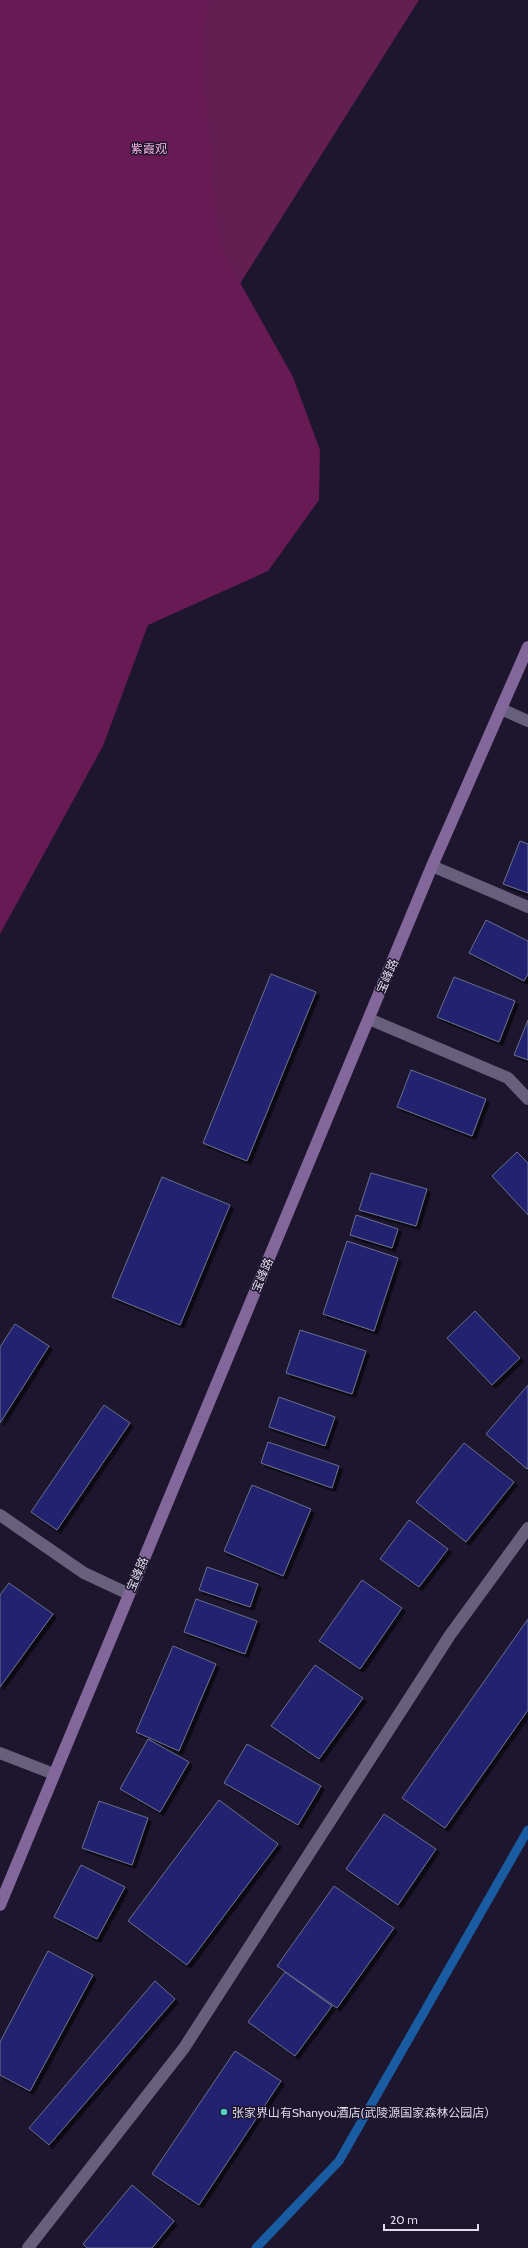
<svg xmlns="http://www.w3.org/2000/svg" width="528" height="2248" font-family="Cabin,'Noto Sans SC',sans-serif">
<style>
.green{fill:#631f52}
.forest{fill:#671a54}
.lines{fill:none;stroke-linecap:round;stroke-linejoin:round}
.stream{stroke:#195ca1;stroke-width:9}
.building{fill:#212470;stroke:#686f8c;filter:url(#shadow)}
.street{stroke:#67607d;stroke-width:12}
.secondary{stroke:#83669a;stroke-width:12}
.poi-dot{fill:#55cec4;stroke:#1d162e;stroke-width:1.5}
.labels{text-anchor:middle;dominant-baseline:central;stroke-width:3;stroke-linejoin:round;paint-order:stroke}
.park-label{font-size:12px;fill:#fbb9e5;stroke:#1d162e}
.street-label{font-size:12px;fill:#dddaea;stroke:#1d162e}
.poi-label{font-size:12px;fill:#dddaea;stroke:#1d162e;text-anchor:start}
</style>
<defs>
<filter id="shadow"><feDropShadow dx="3.5" dy="3.5" stdDeviation="0" flood-color="#0009"/></filter>
</defs>
<rect width="100%" height="100%" fill="#1d162e"/>
<!-- green -->
<path class="green" d="M0,0H419L0,664Z"/>
<!-- forest -->
<path class="forest" d="M0,0H209L202,54L219,245L293,377L320,450L319,500L268,571L148,625L103,746L0,934Z"/>
<g class="lines">
<!-- stream -->
<path class="stream" d="M256,2248L339,2161L528,1830"/>
</g>
<!-- building -->
<g class="building">
<path d="M520,841L528,844V893L503,884Z"/>
<path d="M486,920L528,941V974L524,981L469,953Z"/>
<path d="M271,974L316,992L247,1161L203,1143Z"/>
<path d="M454,977L515,1001L499,1042L437,1017Z"/>
<path d="M528,1020V1060L514,1055Z"/>
<path d="M411,1070L486,1099L472,1136L397,1107Z"/>
<path d="M517,1152L528,1163V1215L492,1176Z"/>
<path d="M371,1173L427,1189L416,1226L359,1210Z"/>
<path d="M162,1177L230,1205L180,1325L112,1297Z"/>
<path d="M356,1215L398,1229L392,1248L350,1235Z"/>
<path d="M347,1241L398,1258L374,1331L323,1314Z"/>
<path d="M475,1311L520,1358L492,1385L447,1338Z"/>
<path d="M15,1324L49,1346L0,1423V1347Z"/>
<path d="M300,1330L366,1351L352,1394L286,1373Z"/>
<path d="M528,1385V1468L527,1469L486,1434Z"/>
<path d="M279,1397L335,1417L325,1446L269,1427Z"/>
<path d="M104,1405L130,1423L57,1530L31,1512Z"/>
<path d="M268,1442L339,1466L332,1488L261,1463Z"/>
<path d="M464,1443L514,1482L466,1542L416,1502Z"/>
<path d="M252,1485L311,1509L283,1576L224,1551Z"/>
<path d="M409,1520L448,1549L419,1587L380,1559Z"/>
<path d="M207,1567L258,1584L250,1607L199,1590Z"/>
<path d="M362,1580L402,1608L360,1669L319,1641Z"/>
<path d="M9,1583L53,1614L0,1687V1595Z"/>
<path d="M196,1599L257,1621L245,1654L184,1632Z"/>
<path d="M528,1619V1710L445,1828L402,1798Z"/>
<path d="M173,1646L216,1664L179,1751L136,1732Z"/>
<path d="M315,1665L363,1698L319,1759L271,1726Z"/>
<path d="M148,1739L189,1762L160,1812L120,1789Z"/>
<path d="M247,1744L321,1786L298,1825L224,1783Z"/>
<path d="M219,1800L278,1844L187,1965L128,1921Z"/>
<path d="M99,1801L148,1818L132,1865L82,1848Z"/>
<path d="M384,1814L436,1849L398,1905L346,1869Z"/>
<path d="M81,1865L125,1887L97,1939L54,1917Z"/>
<path d="M334,1886L394,1928L337,2008L277,1966Z"/>
<path d="M48,1951L93,1975L30,2091L0,2075V2042Z"/>
<path d="M285,1972L332,2006L295,2056L248,2022Z"/>
<path d="M155,1981L175,1999L49,2145L29,2128Z"/>
<path d="M235,2051L281,2081L199,2205L152,2174Z"/>
<path d="M132,2185L174,2221L152,2248H87L83,2244Z"/>
</g>
<g class="lines">
<!-- street -->
<g class="street">
<path d="M501,709L528,721"/>
<path d="M432,866L528,907"/>
<path d="M369,1019L508,1078L528,1099"/>
<path d="M0,1515L84,1573L129,1594"/>
<path d="M0,1753L54,1774"/>
<path d="M28,2248L184,2048L450,1635L528,1528"/>
</g>
<!-- secondary -->
<path class="secondary" d="M0,1905L432,866L528,647"/>
</g>
<!-- markers -->
<circle class="poi-dot" cx="224" cy="2112" r="4"/>
<g class="labels">
<!-- park labels -->
<g class="park-label">
<text x="149" y="148">紫霞观</text>
</g>
<!-- street labels -->
<g class="street-label">
<text transform="translate(387 976) rotate(-67)">宝峰路</text>
<text transform="translate(262 1275) rotate(-67)">宝峰路</text>
<text transform="translate(137 1574) rotate(-67)">宝峰路</text>
</g>
<!-- poi labels -->
<g class="poi-label">
<text x="232" y="2112">张家界山有Shanyou酒店(武陵源国家森林公园店）</text>
</g>
</g>
<!-- scale -->
<path d="M384 2224v6h94v-6" fill="none" stroke="#dddaea" stroke-width="2"/>
<text x="390" y="2224" font-size="12" fill="#dddaea" stroke="#1d162e" stroke-width="3" paint-order="stroke">20 m</text>
</svg>
